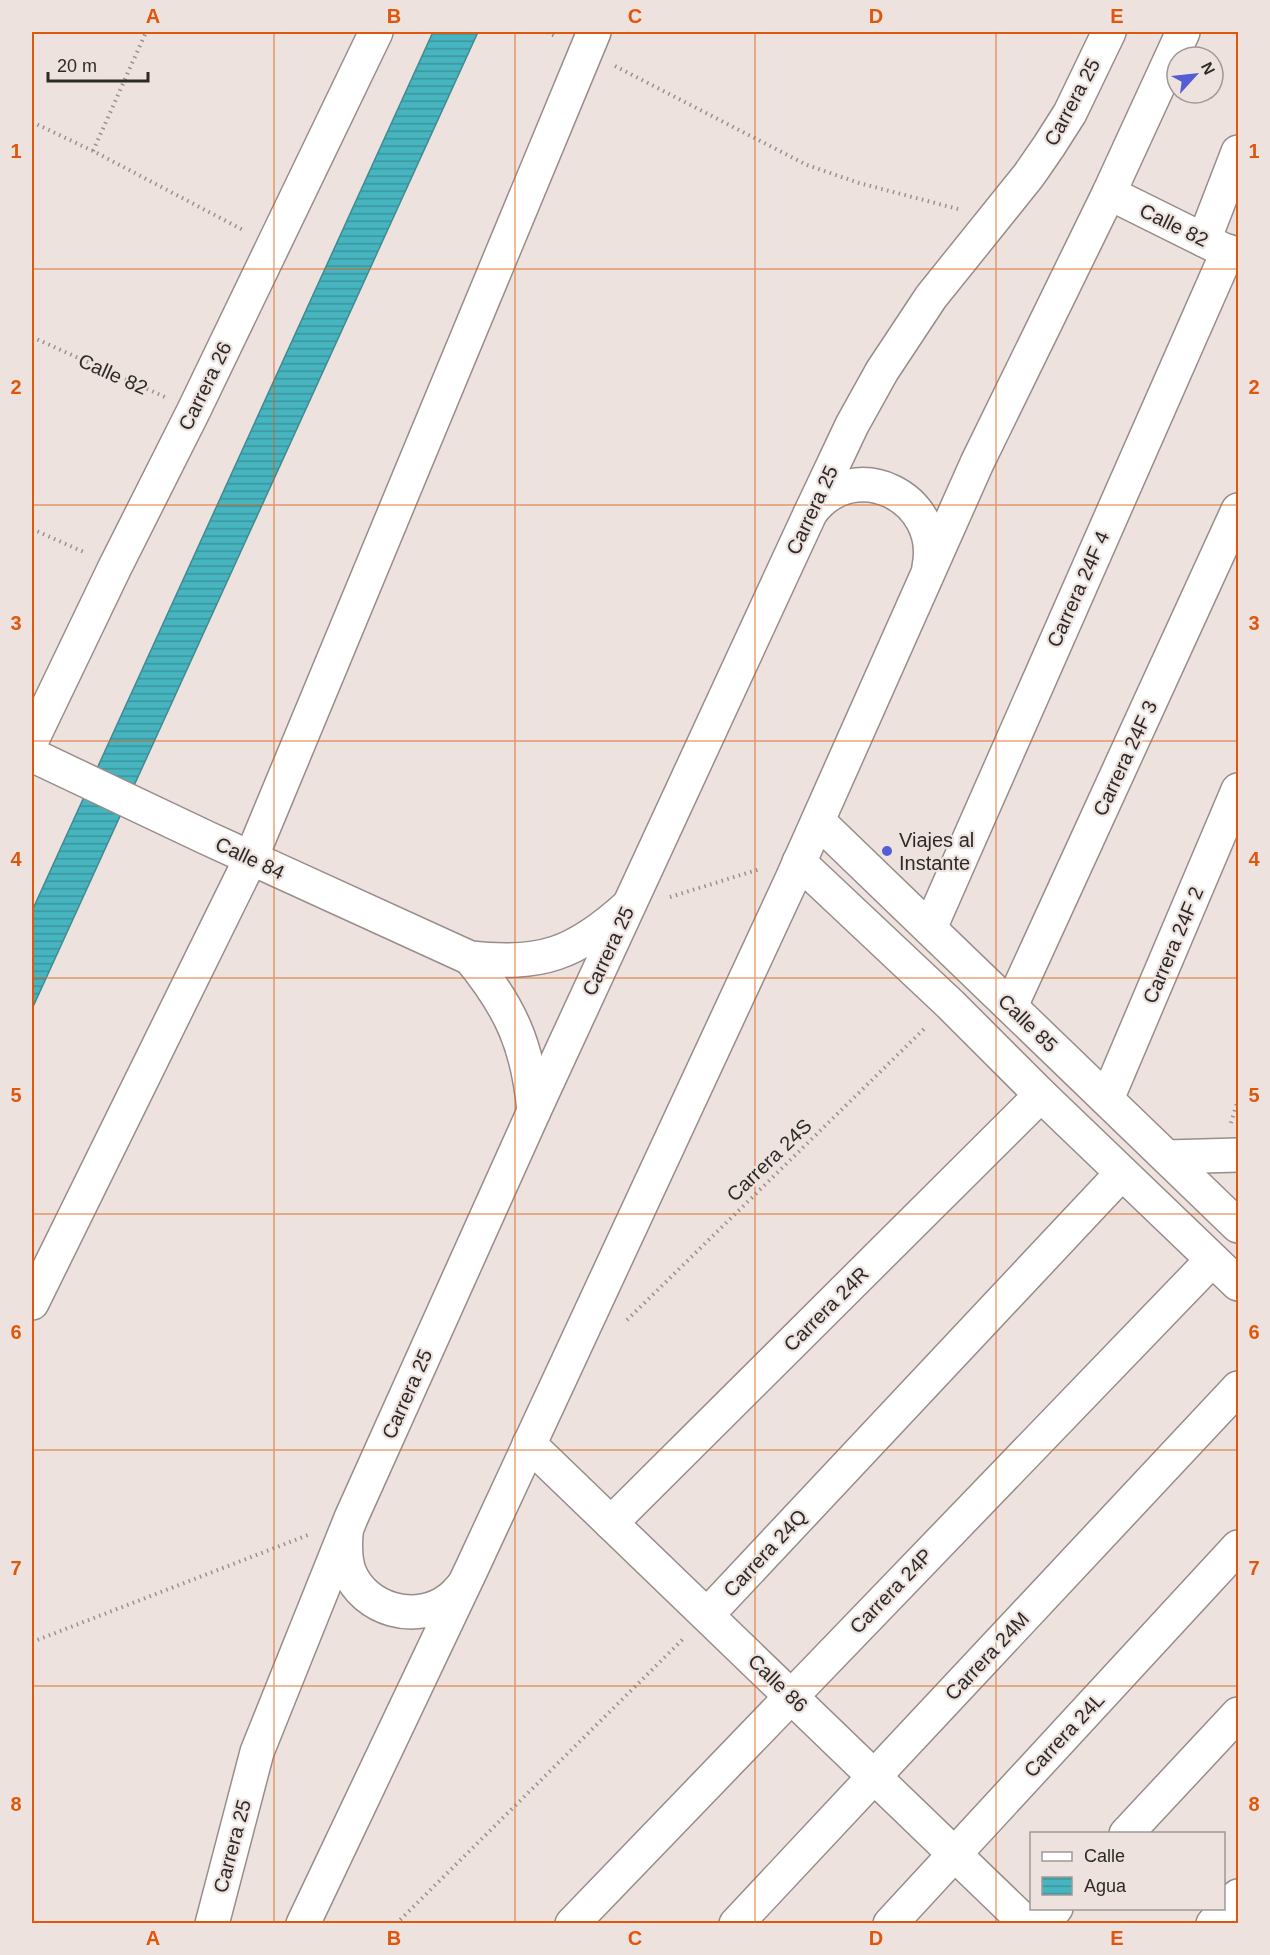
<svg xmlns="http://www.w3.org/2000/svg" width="1270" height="1955" font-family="Arial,sans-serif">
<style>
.water{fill:url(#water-rules);stroke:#408b92;stroke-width:1.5}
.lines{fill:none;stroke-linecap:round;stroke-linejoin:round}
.minor-casing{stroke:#988d8a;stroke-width:36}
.major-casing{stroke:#988d8a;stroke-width:36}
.path{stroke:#9a928f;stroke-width:4;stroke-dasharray:1.5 4.5;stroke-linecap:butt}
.minor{stroke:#fff;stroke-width:33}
.major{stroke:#fff;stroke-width:33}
.grid{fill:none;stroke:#df570d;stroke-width:1.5;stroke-opacity:0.55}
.poi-dot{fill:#545dd4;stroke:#ede2de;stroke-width:2}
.labels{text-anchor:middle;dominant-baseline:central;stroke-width:4.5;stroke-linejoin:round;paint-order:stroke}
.street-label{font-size:20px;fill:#2e2a28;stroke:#ede2de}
.poi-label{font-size:20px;fill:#2e2a28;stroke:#ede2de;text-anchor:start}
.neatline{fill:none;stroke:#df570d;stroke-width:2}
.grid-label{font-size:20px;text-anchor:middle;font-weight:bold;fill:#df570d}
</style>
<defs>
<pattern id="water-rules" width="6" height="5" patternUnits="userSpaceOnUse" patternTransform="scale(1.5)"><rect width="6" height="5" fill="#47b5c0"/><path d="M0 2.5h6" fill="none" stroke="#3c939c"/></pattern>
</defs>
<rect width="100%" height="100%" fill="#ede2de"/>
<!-- water -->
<path class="water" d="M433,32H478L32,1009V911Z"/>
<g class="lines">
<!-- minor casing -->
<g class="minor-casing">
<g id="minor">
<path d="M1109,193L1238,257"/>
<path d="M1204,240L1238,152"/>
<path d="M32,740L115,567L194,410L376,32"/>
<path d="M32,755L207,838L470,958C541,966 575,954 628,906"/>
<path d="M818,821L1238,1226"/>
<path d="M799,862L950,1004L1041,1095L1238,1284"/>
<path d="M930,928L1228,251"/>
<path d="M470,958C511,1008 528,1046 534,1111"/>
<path d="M1011,1006L1238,510"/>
<path d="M1107,1099L1238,790"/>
<path d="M1167,1157L1238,1155"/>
<path d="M32,1303L251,858L594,32"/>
<path d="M529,1444L1027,1924"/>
<path d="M611,1523L1041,1095"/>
<path d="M707,1615L1122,1173"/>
<path d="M1126,1834L1238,1714"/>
<path d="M572,1924L1212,1260"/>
<path d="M736,1924L1238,1388"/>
<path d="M890,1924L1238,1547"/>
<path d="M1042,1924L1056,1908"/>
<path d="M1213,1924L1238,1896"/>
</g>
</g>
<!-- major casing -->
<g class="major-casing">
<g id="major">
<path d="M811,512C855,453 943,498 929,567"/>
<path d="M346,1534C345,1547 345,1559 349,1571C364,1610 417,1625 450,1599C455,1595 459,1590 463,1586"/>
<path d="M212,1924L257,1752L351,1518L534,1111L809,516L852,425L882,371L931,297L1029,175L1049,146L1070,113L1109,32"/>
<path d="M303,1924L472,1568L791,881L977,463L1109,193L1183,32"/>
</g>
</g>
<!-- path -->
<g class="path">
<path d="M547,32L557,37"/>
<path d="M615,66L807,165L859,183L958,209"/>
<path d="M32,122L93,151L245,231"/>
<path d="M93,151L146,32"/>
<path d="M32,337L165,397"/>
<path d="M32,529L86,553"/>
<path d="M670,897L760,869"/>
<path d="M1231,1123L1238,1100"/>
<path d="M627,1320L926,1027"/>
<path d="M32,1642L308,1535"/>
<path d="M396,1924L683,1639"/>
</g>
<!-- minor -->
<use href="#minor" class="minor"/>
<!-- major -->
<use href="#major" class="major"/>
</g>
<!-- grid -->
<path class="grid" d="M274,32V1924M515,32V1924M755,32V1924M996,32V1924M32,269H1238M32,505H1238M32,741H1238M32,978H1238M32,1214H1238M32,1450H1238M32,1686H1238"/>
<!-- markers -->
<circle class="poi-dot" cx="887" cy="851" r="6"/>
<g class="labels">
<!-- street labels -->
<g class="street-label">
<text transform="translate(1072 102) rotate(-62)">Carrera 25</text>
<text transform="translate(1174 225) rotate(26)">Calle 82</text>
<text transform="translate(113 374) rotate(24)">Calle 82</text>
<text transform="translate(205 386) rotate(-64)">Carrera 26</text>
<text transform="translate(812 510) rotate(-65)">Carrera 25</text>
<text transform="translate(1078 589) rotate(-66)">Carrera 24F 4</text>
<text transform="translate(1125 758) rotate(-65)">Carrera 24F 3</text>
<text transform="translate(250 858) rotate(25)">Calle 84</text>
<text transform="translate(1173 945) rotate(-67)">Carrera 24F 2</text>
<text transform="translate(608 951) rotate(-65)">Carrera 25</text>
<text transform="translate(1028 1023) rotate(44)">Calle 85</text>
<text transform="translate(769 1160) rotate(-44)">Carrera 24S</text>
<text transform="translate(826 1309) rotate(-45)">Carrera 24R</text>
<text transform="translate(407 1394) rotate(-66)">Carrera 25</text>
<text transform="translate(765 1553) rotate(-47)">Carrera 24Q</text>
<text transform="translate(891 1591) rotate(-46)">Carrera 24P</text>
<text transform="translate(987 1656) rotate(-47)">Carrera 24M</text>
<text transform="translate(778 1683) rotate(44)">Calle 86</text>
<text transform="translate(1064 1735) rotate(-47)">Carrera 24L</text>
<text transform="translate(232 1846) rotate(-75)">Carrera 25</text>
</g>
<!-- poi labels -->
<g class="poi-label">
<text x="899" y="840">Viajes al<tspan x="899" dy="23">Instante</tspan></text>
</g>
</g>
<!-- border -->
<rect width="1270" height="1955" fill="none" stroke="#ede2de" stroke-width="66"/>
<!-- legend -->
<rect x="1030" y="1832" width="195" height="78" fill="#ede2de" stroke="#a19895" stroke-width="1.5"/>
<rect x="1042" y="1852" width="30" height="9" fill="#ffffff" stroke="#a19895" stroke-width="1.5"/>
<text x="1084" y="1862" font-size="18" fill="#2e2a28">Calle</text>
<rect x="1042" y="1877" width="30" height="18" fill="url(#water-rules)" stroke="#a19895" stroke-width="1.5"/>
<text x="1084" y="1892" font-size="18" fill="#2e2a28">Agua</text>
<!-- north arrow -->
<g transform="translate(1195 75) rotate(63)"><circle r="28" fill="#ede2de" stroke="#a19895" stroke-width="1.5"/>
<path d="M0-4.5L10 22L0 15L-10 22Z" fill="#545dd4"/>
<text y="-9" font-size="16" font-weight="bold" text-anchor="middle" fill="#2e2a28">N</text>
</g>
<!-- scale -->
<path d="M48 72v9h100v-9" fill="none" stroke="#2e2a28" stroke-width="3"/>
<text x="57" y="72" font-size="18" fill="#2e2a28" stroke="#ede2de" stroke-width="4.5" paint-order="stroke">20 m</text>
<rect x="33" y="33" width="1204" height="1889" class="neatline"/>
<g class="grid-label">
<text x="153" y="23">A</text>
<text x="394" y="23">B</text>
<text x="635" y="23">C</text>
<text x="876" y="23">D</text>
<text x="1117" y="23">E</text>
<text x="16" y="158">1</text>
<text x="1254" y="158">1</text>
<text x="16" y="394">2</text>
<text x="1254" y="394">2</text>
<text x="16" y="630">3</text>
<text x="1254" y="630">3</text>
<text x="16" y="866">4</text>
<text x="1254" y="866">4</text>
<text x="16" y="1102">5</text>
<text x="1254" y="1102">5</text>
<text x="16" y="1339">6</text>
<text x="1254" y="1339">6</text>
<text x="16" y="1575">7</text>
<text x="1254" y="1575">7</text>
<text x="16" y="1811">8</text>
<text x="1254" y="1811">8</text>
<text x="153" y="1945">A</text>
<text x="394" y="1945">B</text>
<text x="635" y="1945">C</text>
<text x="876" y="1945">D</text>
<text x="1117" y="1945">E</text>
</g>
</svg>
